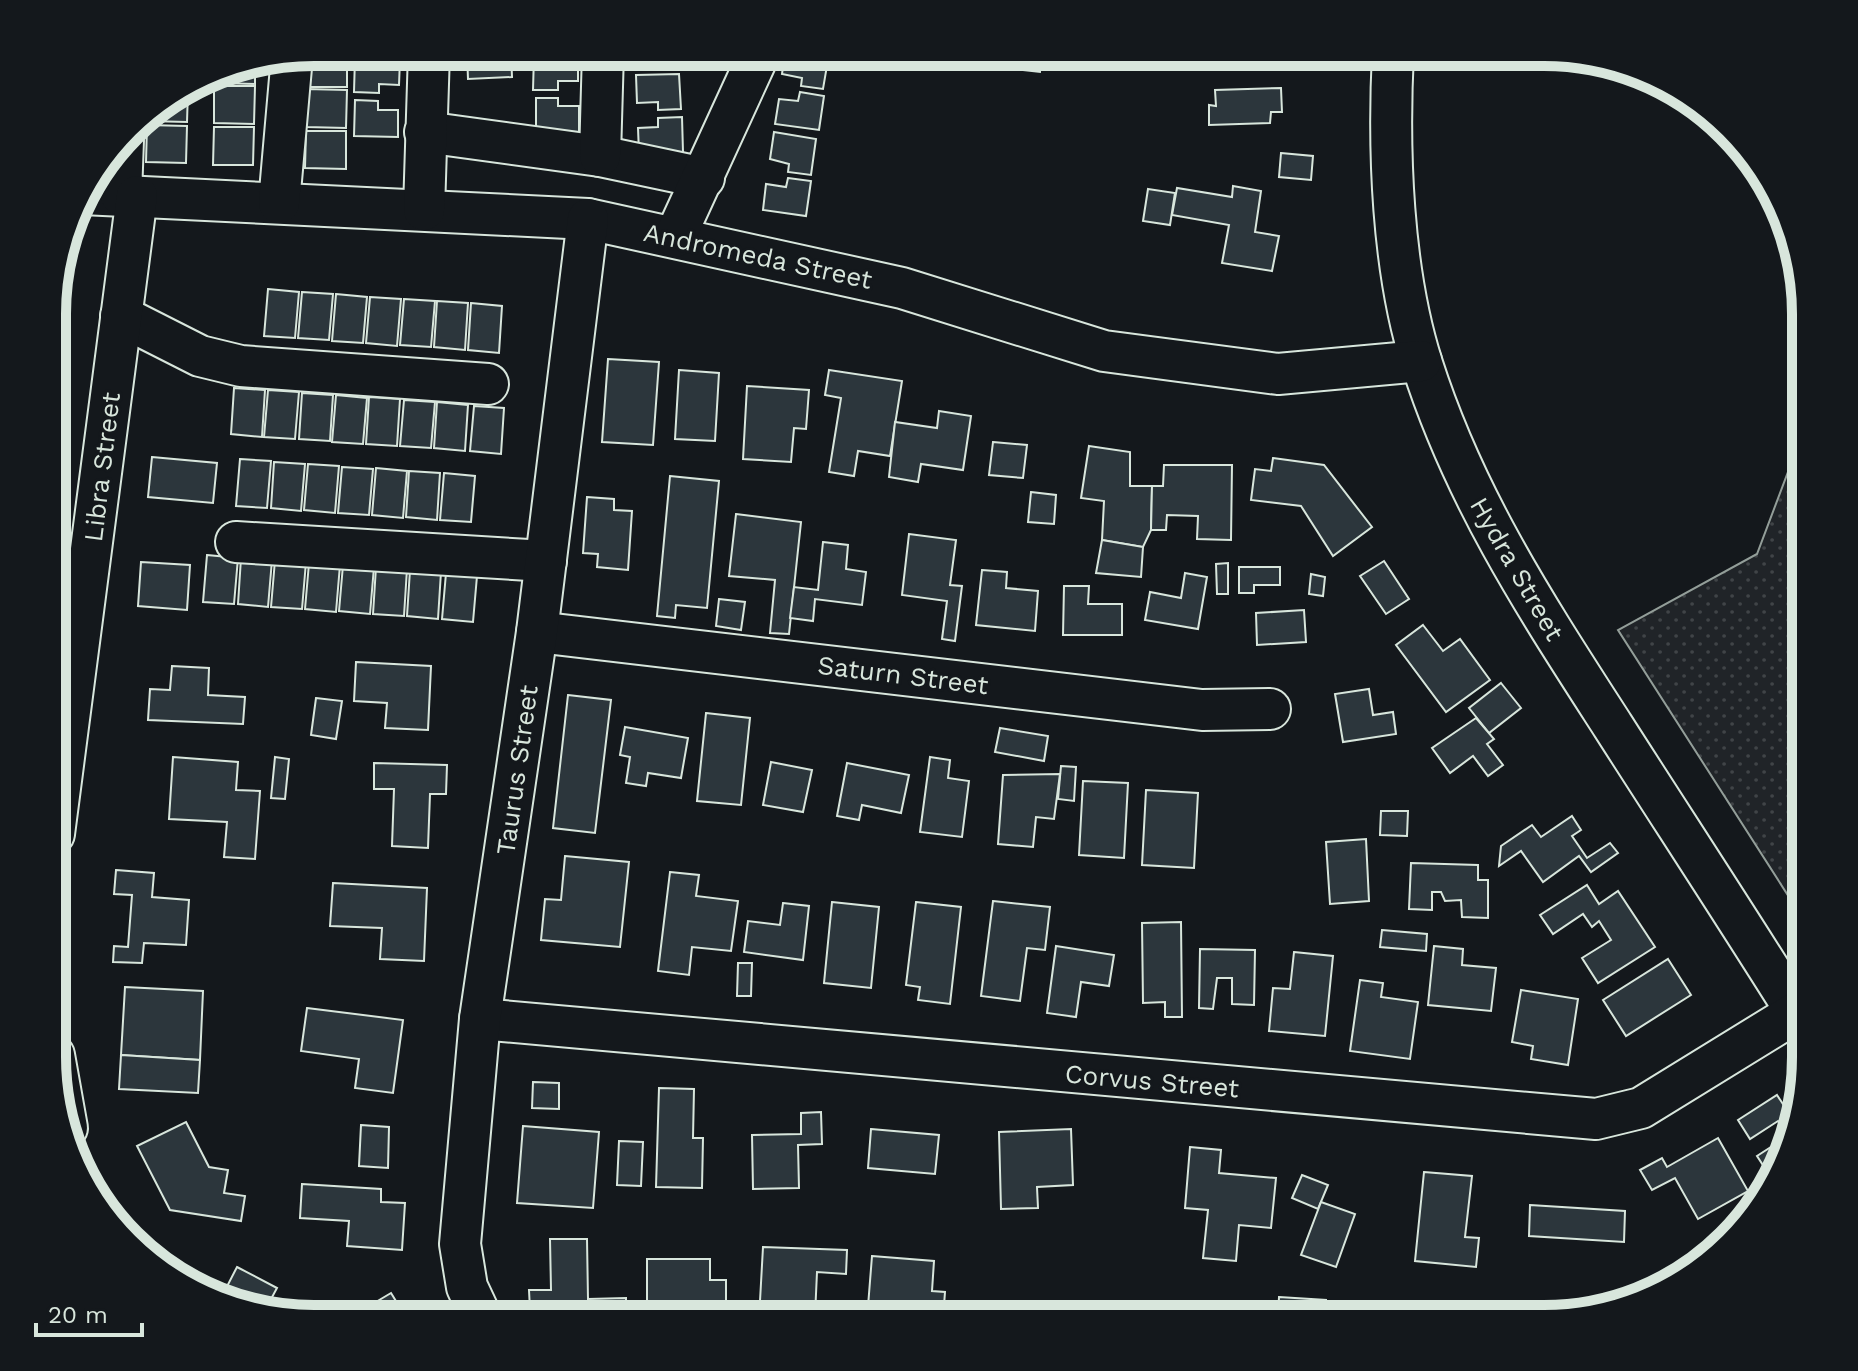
<svg xmlns="http://www.w3.org/2000/svg" width="1858" height="1371" font-family="'Work Sans',sans-serif">
<style>
.grass{fill:url(#grass-dots);stroke:#939e99;stroke-width:2}
.building{fill:#2c363c;stroke:#d8e6dc;stroke-width:2}
.lines{fill:none;stroke-linecap:round;stroke-linejoin:round}
.minor-casing{stroke:#d8e6dc;stroke-width:44}
.minor{stroke:#14181c;stroke-width:40}
.labels{text-anchor:middle;dominant-baseline:central;stroke-width:6;stroke-linejoin:round;paint-order:stroke}
.street-label{font-size:26px;fill:#d8e6dc;stroke:#14181c}
.rim{fill:none;stroke:#d8e6dc;stroke-width:10}
</style>
<defs>
<pattern id="grass-dots" width="8" height="8" patternUnits="userSpaceOnUse" patternTransform="scale(2)"><rect width="8" height="8" fill="#202428"/><path d="M2 2h.1M6 6h.1" fill="none" stroke="#404447" stroke-width="1.8" stroke-linecap="round"/></pattern>
</defs>
<rect width="100%" height="100%" fill="#14181c"/>
<!-- grass -->
<path class="grass" d="M1805,427V922L1618,630L1757,554Z"/>
<!-- building -->
<g class="building">
<path d="M347,52V87H307V53Z"/>
<path d="M467,52H511L512,77L468,79Z"/>
<path d="M638,52H682L683,61L638,63Z"/>
<path d="M712,52H737L738,61L713,64Z"/>
<path d="M785,52L829,54L823,89L801,86L802,78L782,74Z"/>
<path d="M926,52H1042L1040,72L925,59Z"/>
<path d="M534,55H578V81H558V90H533Z"/>
<path d="M355,57L400,59L399,85L379,84V93L354,92Z"/>
<path d="M255,62V84L215,83V74L229,66Z"/>
<path d="M679,74L681,109L658,110V102L637,103L636,75Z"/>
<path d="M214,86H255L254,124L214,123Z"/>
<path d="M1281,88L1282,112H1271L1270,123L1209,125V105L1216,106L1215,90Z"/>
<path d="M306,89L347,90L346,128L306,127Z"/>
<path d="M188,90L187,122L147,121V113Z"/>
<path d="M800,92L824,96L819,130L775,124L779,99L798,101Z"/>
<path d="M536,98H558V106H579V134H536Z"/>
<path d="M355,100L378,101V110H398V137L354,136Z"/>
<path d="M682,117L683,152L639,154L638,128L658,127V118Z"/>
<path d="M147,125L187,126L186,163L146,162Z"/>
<path d="M214,127H254L253,165H213Z"/>
<path d="M306,131H346V169L305,168Z"/>
<path d="M774,132L816,139L811,175L788,172L789,164L770,159Z"/>
<path d="M1281,153L1313,156L1311,180L1279,177Z"/>
<path d="M788,178L811,181L806,216L763,210L766,184L786,187Z"/>
<path d="M1233,186L1261,191L1255,232L1279,236L1272,271L1222,263L1229,225L1172,215L1177,188L1232,197Z"/>
<path d="M1148,189L1175,193L1170,225L1143,221Z"/>
<path d="M268,289L299,292L295,338L264,336Z"/>
<path d="M302,292L333,294L329,340L298,338Z"/>
<path d="M336,294L367,297L363,343L332,341Z"/>
<path d="M370,297L401,299L397,346L366,343Z"/>
<path d="M404,299L435,301L431,347L400,345Z"/>
<path d="M437,301L468,303L465,350L434,347Z"/>
<path d="M471,303L502,306L499,353L468,350Z"/>
<path d="M608,359L659,362L653,445L602,442Z"/>
<path d="M679,370L719,373L715,441L675,439Z"/>
<path d="M829,370L902,381L890,456L858,451L854,476L829,472L841,398L825,395Z"/>
<path d="M747,386L809,390L806,429L794,428L791,462L743,459Z"/>
<path d="M234,388L265,390L262,437L231,434Z"/>
<path d="M268,390L299,392L295,439L264,437Z"/>
<path d="M302,393L333,395L330,441L299,439Z"/>
<path d="M336,395L367,398L363,444L332,442Z"/>
<path d="M369,397L400,399L397,446L366,444Z"/>
<path d="M404,400L435,402L431,448L400,446Z"/>
<path d="M437,402L468,405L465,451L434,448Z"/>
<path d="M474,406L504,408L501,454L470,451Z"/>
<path d="M939,411L971,416L963,470L921,464L918,482L889,477L895,422L937,428Z"/>
<path d="M993,442L1027,445L1023,478L989,475Z"/>
<path d="M1089,446L1130,452V486H1152L1151,530L1143,547L1102,540L1104,501L1081,498Z"/>
<path d="M152,457L217,463L213,503L148,497Z"/>
<path d="M1273,458L1324,465L1372,527L1333,556L1301,506L1251,500L1255,469L1271,471Z"/>
<path d="M240,459L271,461L267,508L236,506Z"/>
<path d="M274,462L305,464L301,511L271,508Z"/>
<path d="M308,464L339,466L335,513L304,510Z"/>
<path d="M1164,465H1232L1231,540L1197,539L1198,516L1167,515L1166,530H1151L1152,486H1163Z"/>
<path d="M342,467L373,469L369,515L338,513Z"/>
<path d="M376,468L407,471L403,518L372,515Z"/>
<path d="M409,471L440,473L437,520L406,517Z"/>
<path d="M444,473L475,476L471,522L440,520Z"/>
<path d="M670,476L719,481L707,608L676,605L675,618L657,616Z"/>
<path d="M1031,492L1056,495L1054,524L1028,522Z"/>
<path d="M587,497L614,499V510L632,511L628,570L597,567L598,554L583,553Z"/>
<path d="M736,514L801,522L789,634L770,633L775,580L729,576Z"/>
<path d="M909,534L956,540L950,585L962,586L955,641L942,639L947,601L902,595Z"/>
<path d="M1102,540L1143,547L1141,577L1096,573Z"/>
<path d="M823,542L848,545L846,569L866,572L862,605L815,599L813,621L790,618L794,587L818,590Z"/>
<path d="M207,555L238,558L234,604L203,602Z"/>
<path d="M241,558L272,560L268,607L238,604Z"/>
<path d="M275,560L306,562L302,609L271,607Z"/>
<path d="M1384,561L1409,599L1386,614L1360,576Z"/>
<path d="M141,562L190,565L187,610L138,606Z"/>
<path d="M309,563L340,565L336,612L305,609Z"/>
<path d="M1228,563V594H1217L1216,564Z"/>
<path d="M343,565L374,567L370,614L339,611Z"/>
<path d="M376,567L407,569L404,616L373,614Z"/>
<path d="M1239,567H1280V585H1254V593H1239Z"/>
<path d="M410,570L441,572L438,619L407,616Z"/>
<path d="M982,570L1007,572L1006,588L1038,591L1035,631L976,625Z"/>
<path d="M446,573L477,576L473,622L442,619Z"/>
<path d="M1185,573L1207,577L1198,629L1145,620L1150,592L1181,598Z"/>
<path d="M1311,574L1325,577L1323,596L1309,594Z"/>
<path d="M1064,586H1089L1088,604H1122V635H1063Z"/>
<path d="M719,599L745,602L741,630L716,626Z"/>
<path d="M1304,610L1306,642L1257,645L1256,613Z"/>
<path d="M1423,625L1443,651L1460,639L1490,680L1446,712L1396,645Z"/>
<path d="M356,662L431,666L428,730L385,728L387,703L354,701Z"/>
<path d="M172,666L209,668L208,695L245,697L243,724L148,720L150,689L170,690Z"/>
<path d="M1501,683L1521,708L1489,733L1469,708Z"/>
<path d="M1369,689L1373,715L1393,712L1396,734L1343,742L1335,694Z"/>
<path d="M568,695L611,700L595,833L553,828Z"/>
<path d="M316,698L342,701L336,739L311,735Z"/>
<path d="M706,713L750,718L741,805L697,801Z"/>
<path d="M1476,718L1494,739L1487,744L1503,765L1488,776L1473,756L1450,773L1432,748Z"/>
<path d="M625,727L688,738L681,778L648,773L646,786L626,783L630,757L620,755Z"/>
<path d="M1000,728L1048,736L1044,761L995,752Z"/>
<path d="M173,757L238,762L236,790L260,791L255,859L224,857L227,822L169,819Z"/>
<path d="M275,757L289,759L285,799L271,798Z"/>
<path d="M930,757L950,760L948,778L969,781L962,837L920,832Z"/>
<path d="M771,762L812,770L803,812L763,805Z"/>
<path d="M374,763L447,765L446,794H430L428,848L392,846L394,789H374Z"/>
<path d="M847,763L909,775L901,813L862,805L859,820L837,816Z"/>
<path d="M1061,766L1076,767L1074,801L1058,799Z"/>
<path d="M1060,774L1054,819L1036,817L1033,847L998,844L1003,775Z"/>
<path d="M1083,781L1128,783L1124,858L1079,855Z"/>
<path d="M1146,790L1198,793L1194,868L1142,865Z"/>
<path d="M1381,811H1408L1407,836L1380,835Z"/>
<path d="M1572,816L1581,830L1572,836L1587,858L1610,843L1618,853L1591,872L1579,856L1543,882L1521,851L1499,866L1501,846L1532,825L1541,837Z"/>
<path d="M1366,839L1369,901L1330,904L1326,842Z"/>
<path d="M565,856L629,862L620,947L541,940L545,899L561,900Z"/>
<path d="M1411,863L1478,865V880H1488V918L1462,917L1461,900L1445,901L1441,892H1432V910L1409,909Z"/>
<path d="M116,870L154,873L152,897L189,900L186,945L144,943L142,963L113,962L114,946L128,947L132,895L114,894Z"/>
<path d="M670,872L699,875L696,896L738,901L731,951L692,947L689,975L658,971Z"/>
<path d="M333,883L427,888L424,961L380,959L382,928L330,926Z"/>
<path d="M1587,885L1599,904L1618,891L1655,947L1598,983L1582,958L1611,940L1599,921L1592,927L1583,914L1553,934L1540,915Z"/>
<path d="M993,901L1050,907L1045,950L1027,948L1020,1001L981,996Z"/>
<path d="M832,902L879,907L871,988L824,983Z"/>
<path d="M916,902L961,907L950,1004L918,1000L920,987L906,985Z"/>
<path d="M783,903L809,906L803,960L744,952L748,921L780,925Z"/>
<path d="M1181,922L1182,1017H1165V1002L1143,1003L1142,923Z"/>
<path d="M1382,930L1427,934L1426,951L1380,947Z"/>
<path d="M1056,946L1114,955L1109,986L1081,982L1076,1017L1047,1013Z"/>
<path d="M1434,946L1463,949L1462,965L1496,968L1491,1011L1428,1005Z"/>
<path d="M1200,949L1255,950L1254,1005L1232,1004V978H1217L1213,1009L1199,1008Z"/>
<path d="M1294,952L1333,956L1325,1036L1269,1031L1273,988L1290,989Z"/>
<path d="M1668,959L1691,995L1626,1036L1603,1000Z"/>
<path d="M738,963H752L751,996H737Z"/>
<path d="M1360,980L1383,983L1381,997L1418,1002L1410,1059L1350,1051Z"/>
<path d="M125,987L203,991L200,1060L121,1055Z"/>
<path d="M1521,990L1578,999L1568,1065L1531,1059L1533,1046L1512,1042Z"/>
<path d="M307,1008L403,1020L393,1093L355,1088L359,1059L301,1051Z"/>
<path d="M121,1055L200,1060L198,1093L119,1089Z"/>
<path d="M533,1082L559,1083V1109L532,1108Z"/>
<path d="M659,1088L694,1089L693,1138H703L702,1188L656,1187Z"/>
<path d="M1777,1095L1796,1124L1792,1142L1772,1179L1757,1156L1788,1136L1778,1121L1750,1139L1738,1120Z"/>
<path d="M821,1112L822,1144L798,1145L799,1188L753,1189L752,1135L801,1134V1113Z"/>
<path d="M186,1122L209,1167L228,1170L224,1193L245,1196L241,1221L170,1210L137,1146Z"/>
<path d="M361,1125L389,1127L388,1168L359,1166Z"/>
<path d="M523,1126L599,1132L593,1208L517,1203Z"/>
<path d="M871,1129L939,1135L935,1174L868,1168Z"/>
<path d="M1071,1129L1073,1185L1037,1187L1038,1208L1001,1209L999,1132Z"/>
<path d="M1718,1138L1748,1191L1698,1219L1675,1178L1652,1190L1640,1170L1662,1158L1667,1167Z"/>
<path d="M619,1141L643,1142L641,1186L617,1185Z"/>
<path d="M1190,1147L1221,1150L1219,1173L1276,1178L1271,1228L1239,1225L1236,1261L1203,1258L1208,1210L1185,1208Z"/>
<path d="M1424,1172L1472,1176L1465,1237L1479,1238L1476,1267L1415,1261Z"/>
<path d="M1302,1175L1328,1185L1318,1209L1292,1198Z"/>
<path d="M302,1184L381,1189V1202L405,1203L402,1250L347,1246L349,1221L300,1218Z"/>
<path d="M1321,1202L1355,1214L1336,1267L1301,1255Z"/>
<path d="M1530,1205L1625,1211L1624,1242L1529,1236Z"/>
<path d="M1740,1226L1704,1256L1701,1250Z"/>
<path d="M550,1239H587L588,1299L626,1298V1318L544,1319V1310H530L529,1290H551Z"/>
<path d="M763,1247L847,1250L846,1274L817,1272L815,1316L833,1319H759Z"/>
<path d="M872,1256L934,1261L932,1291L945,1292L943,1319H867Z"/>
<path d="M647,1259H710V1280H726V1319L647,1316Z"/>
<path d="M237,1267L277,1288L264,1312L220,1300Z"/>
<path d="M391,1293L407,1319L349,1318Z"/>
<path d="M1279,1297L1326,1300L1325,1319L1278,1317Z"/>
<path d="M1208,1301L1244,1304L1243,1319H1207Z"/>
<path d="M985,1307L1081,1315V1319H984Z"/>
<path d="M1476,1315L1520,1317V1319H1476Z"/>
</g>
<g class="lines">
<!-- minor casing -->
<g class="minor-casing">
<g id="minor">
<path d="M1393,52C1388,150 1392,270 1422,364C1465,499 1537,608 1613,726C1677,826 1742,925 1805,1026"/>
<path d="M425,132L600,156L704,178"/>
<path d="M600,156L603,52"/>
<path d="M83,194L588,219L902,288L1104,351L1278,374L1421,361"/>
<path d="M121,195L123,140"/>
<path d="M279,203L292,56"/>
<path d="M424,210L429,52"/>
<path d="M675,237L760,52"/>
<path d="M121,316L200,356L241,366L488,384"/>
<path d="M236,542L546,561"/>
<path d="M537,632L1202,710L1270,709"/>
<path d="M54,834L137,196"/>
<path d="M480,1019L1596,1119L1641,1108L1797,1012"/>
<path d="M54,1055L67,1128"/>
<path d="M482,1319L467,1287L460,1244L480,1019L537,632L588,219"/>
</g>
</g>
<!-- minor -->
<use href="#minor" class="minor"/>
</g>
<g class="labels">
<!-- street labels -->
<g class="street-label">
<text transform="translate(758 256) rotate(12)">Andromeda Street</text>
<text transform="translate(102 467) rotate(-83)">Libra Street</text>
<text transform="translate(1517 569) rotate(60)">Hydra Street</text>
<text transform="translate(903 675) rotate(7)">Saturn Street</text>
<text transform="translate(517 770) rotate(-82)">Taurus Street</text>
<text transform="translate(1152 1081) rotate(5)">Corvus Street</text>
</g>
</g>
<!-- crop -->
<path d="M0 0H1858V1371H0ZM314 66H1544A248 248 0 0 1 1792 314V1057A248 248 0 0 1 1544 1305H314A248 248 0 0 1 66 1057V314A248 248 0 0 1 314 66Z" fill="#14181c" fill-rule="evenodd"/>
<path class="rim" d="M314 66H1544A248 248 0 0 1 1792 314V1057A248 248 0 0 1 1544 1305H314A248 248 0 0 1 66 1057V314A248 248 0 0 1 314 66Z"/>
<!-- scale -->
<path d="M36 1323v12h106v-12" fill="none" stroke="#d8e6dc" stroke-width="4"/>
<text x="48" y="1323" font-size="24" fill="#d8e6dc" stroke="#14181c" stroke-width="6" paint-order="stroke">20 m</text>
</svg>
